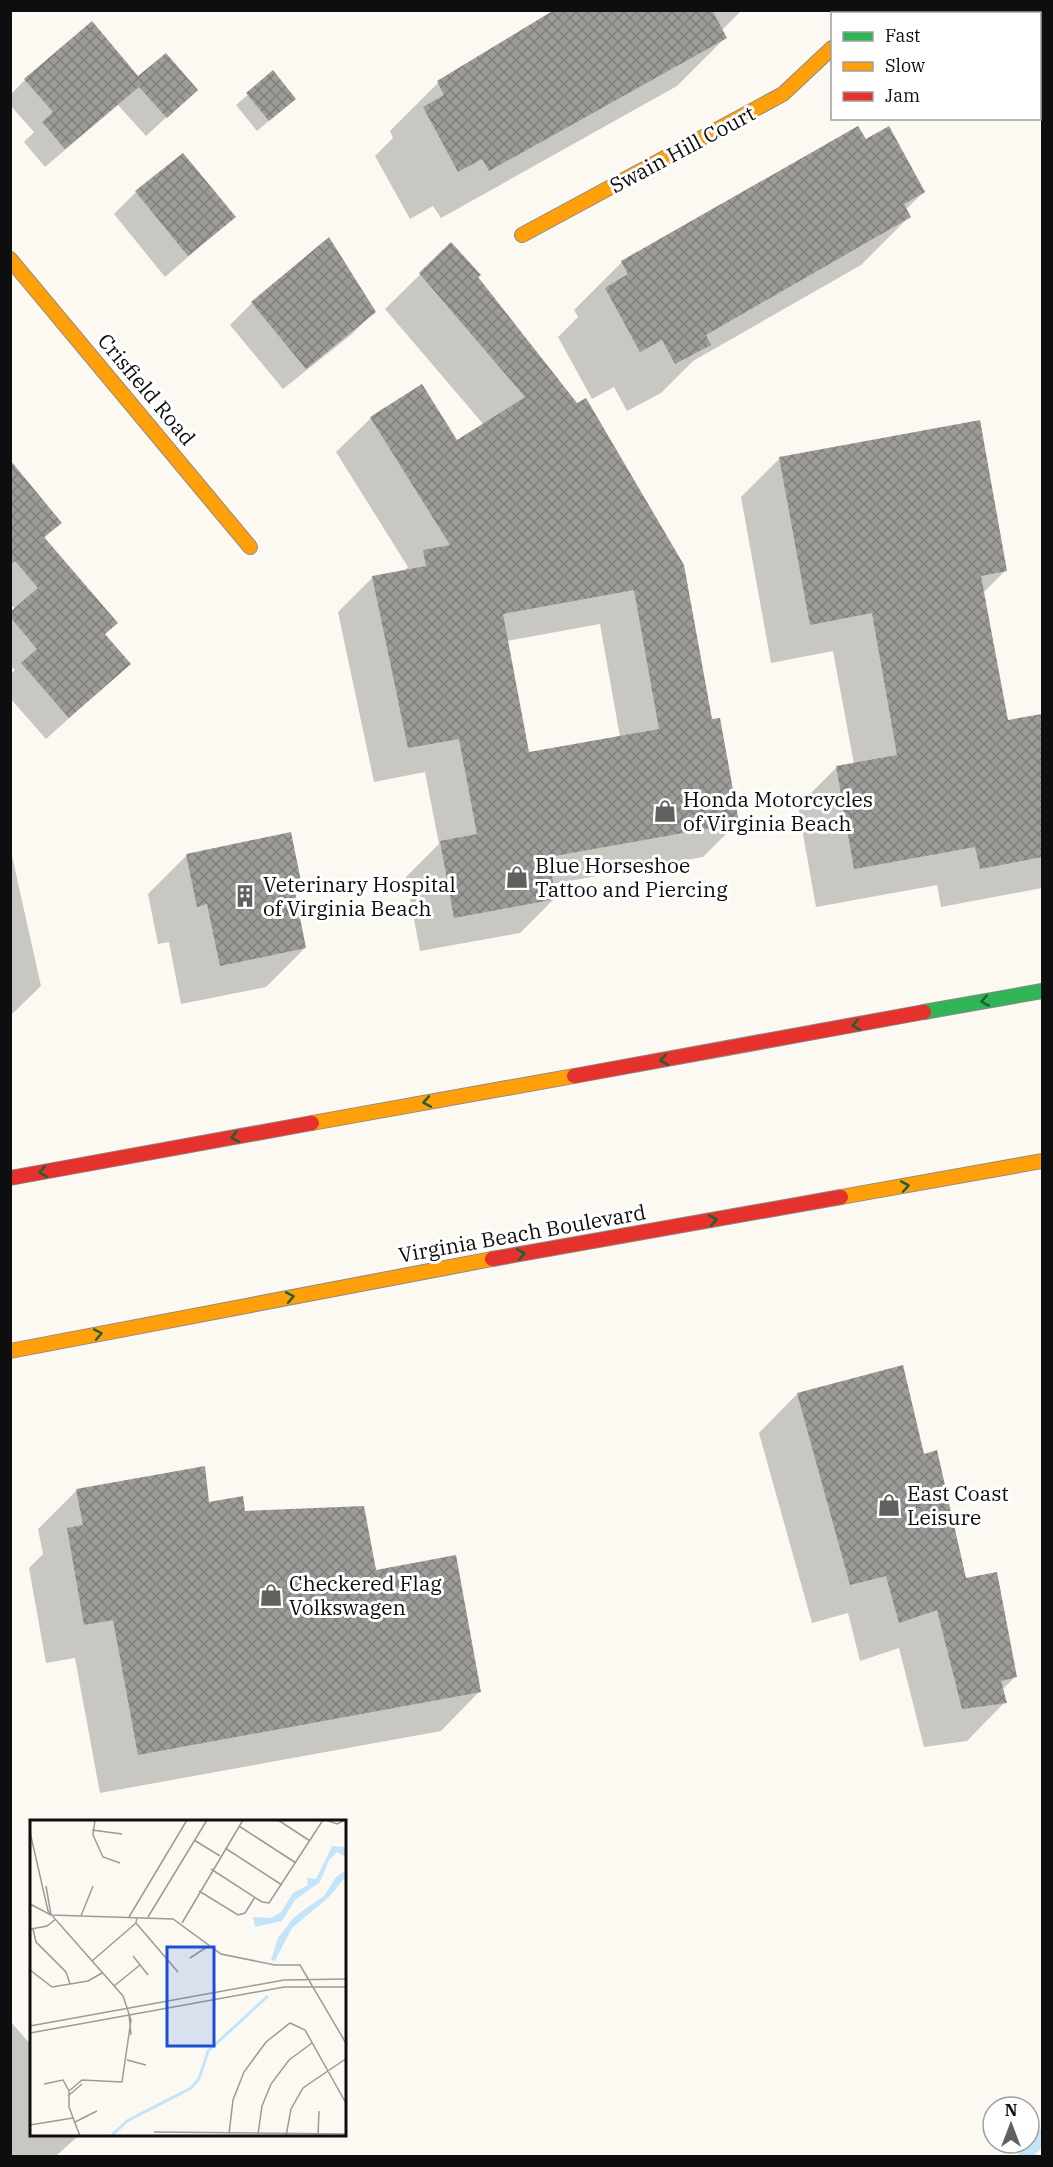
<svg xmlns="http://www.w3.org/2000/svg" width="1053" height="2167" font-family="'IBM Plex Serif',serif">
<style>
.shadow{fill:#0003;fill-rule:evenodd}
.lines{fill:none;stroke-linecap:round;stroke-linejoin:round}
.stream{stroke:#c4e5f9;stroke-width:14}
.building{fill:url(#building-cross-hatch);fill-rule:evenodd}
.street-casing{stroke:#959491;stroke-width:36}
.fast-casing{stroke:#8b8a87;stroke-width:16}
.slow-casing{stroke:#8b8a87;stroke-width:16}
.jam-casing{stroke:#8b8a87;stroke-width:16}
.street{stroke:#fefefd;stroke-width:33}
.fast{stroke:#30b455;stroke-width:14}
.slow{stroke:#ff9f0a;stroke-width:14}
.jam{stroke:#e5322d;stroke-width:14}
.oneway{stroke:#1f6132}
.labels{text-anchor:middle;dominant-baseline:central;stroke-width:6;stroke-linejoin:round;paint-order:stroke}
.street-label{font-size:21px;fill:#0e0e0e;stroke:#fff}
.poi-label{font-size:21px;fill:#0e0e0e;stroke:#fff;text-anchor:start}
.inset-river{fill:none;stroke:#c4e5f9;stroke-width:3}
.inset-road{fill:none;stroke:#9c9b97;stroke-width:1.5}
.view{fill:#1d4ed8;fill-opacity:0.15;stroke:#1d4ed8;stroke-width:3}
.inset-edge{fill:none;stroke:#0e0e0e;stroke-width:3}
</style>
<defs>
<pattern id="building-cross-hatch" width="8" height="8" patternUnits="userSpaceOnUse" patternTransform="scale(1.5)"><rect width="8" height="8" fill="#9e9c98"/><path d="M0 0l8 8M0 8l8-8" fill="none" stroke="#7f7e7a"/></pattern>
</defs>
<rect width="100%" height="100%" fill="#fbf9f2"/>
<!-- shadow -->
<g class="shadow">
<path d="M556,10L741,11L721,31L725,38L677,86L441,218L433,206L410,219L375,156L393,138L390,131L438,83Z"/>
<path d="M273,73L294,99L257,131L236,105Z"/>
<path d="M138,78L196,90L146,136L118,105L45,167L24,142L34,132L10,105V95L25,80Z"/>
<path d="M865,141L924,192L905,210L909,217L861,265L693,361L661,393L627,411L614,387L592,399L558,337L578,317L574,310L622,262Z"/>
<path d="M183,155L234,217L165,277L114,214L136,192Z"/>
<path d="M328,239L374,312L352,334L283,389L230,325L252,303Z"/>
<path d="M451,244L477,277L711,721L737,823L703,857L552,884L555,898L520,933L420,951L406,877L439,844L425,772L374,782L338,612L373,577L403,572L408,567L336,452L371,418L457,442L484,425L385,309ZM600,624L620,737L528,754L507,641Z"/>
<path d="M780,458L1005,571L983,593L1006,722L1042,716V888L941,907L937,885L816,907L798,806L837,767L854,764L833,651L771,663L741,497Z"/>
<path d="M10,463L60,523L43,539L104,635L129,664L46,739L10,698V675L15,670L10,665V614L16,610L10,603Z"/>
<path d="M10,847L41,986L10,1016Z"/>
<path d="M187,855L301,885L293,893L305,948L266,987L181,1004L169,942L158,944L148,894Z"/>
<path d="M797,1394L923,1456L965,1580L1015,1677L1002,1690L1005,1702L967,1741L924,1747L899,1648L860,1661L848,1613L812,1623L759,1433Z"/>
<path d="M77,1490L208,1503L244,1512L375,1572L479,1692L441,1731L100,1793L75,1658L46,1663L29,1568L43,1554L38,1529Z"/>
<path d="M10,2021L32,2046V2136H78L56,2156H10Z"/>
</g>
<g class="lines">
<!-- stream -->
<path class="stream" d="M1025,2156L1042,2136"/>
</g>
<!-- building -->
<g class="building">
<path d="M554,10H712L727,38L489,171L482,159L458,172L423,107L444,95L437,81Z"/>
<path d="M92,21L138,76L166,53L198,90L167,118L139,87L65,149L42,122L53,112L24,79Z"/>
<path d="M273,70L296,99L269,121L246,93Z"/>
<path d="M858,126L866,139L889,126L925,192L904,204L911,217L706,335L711,345L675,364L662,340L640,352L605,288L628,274L621,261Z"/>
<path d="M183,153L236,217L188,256L135,191Z"/>
<path d="M329,237L376,312L306,369L251,302Z"/>
<path d="M451,242L481,275L478,277L577,403L586,398L684,565L712,719L720,718L739,823L549,857L556,899L454,918L440,841L477,834L459,739L408,748L372,576L426,566L423,550L450,545L370,417L422,384L457,440L525,397L419,273ZM634,590L659,729L529,752L503,614Z"/>
<path d="M980,420L1007,571L981,576L1008,720L1042,714V857L980,869L975,847L854,869L836,766L897,755L872,613L810,625L779,457Z"/>
<path d="M10,460L62,523L44,537L118,623L105,634L131,664L69,718L21,663L37,649L10,617V612L38,588L15,561L10,564Z"/>
<path d="M291,832L302,886L294,887L306,948L220,966L207,904L197,907L186,854Z"/>
<path d="M903,1365L924,1454L937,1450L966,1578L997,1572L1017,1677L1001,1681L1007,1703L962,1709L937,1610L899,1623L886,1576L850,1585L797,1393Z"/>
<path d="M205,1466L209,1502L243,1496L245,1511L364,1506L376,1570L456,1555L481,1692L138,1755L113,1620L84,1625L67,1528L83,1525L76,1489Z"/>
</g>
<g class="lines">
<!-- street casing -->
<g class="street-casing">
<path id="street" d="M870,14L874,10"/>
</g>
<!-- fast casing -->
<g class="fast-casing">
<g id="fast">
<path d="M1040,92L1042,93"/>
<path d="M924,1012L1042,991"/>
</g>
</g>
<!-- slow casing -->
<g class="slow-casing">
<g id="slow">
<path d="M522,235L783,94L832,48"/>
<path d="M10,259L250,547"/>
<path d="M312,1123L574,1076"/>
<path d="M841,1197L1042,1161"/>
<path d="M10,1351L492,1259"/>
</g>
</g>
<!-- jam casing -->
<g class="jam-casing">
<g id="jam">
<path d="M909,10L913,14"/>
<path d="M574,1076L924,1012"/>
<path d="M10,1178L312,1123"/>
<path d="M492,1259L841,1197"/>
</g>
</g>
<!-- street -->
<use href="#street" class="street"/>
<!-- fast -->
<use href="#fast" class="fast"/>
<!-- slow -->
<use href="#slow" class="slow"/>
<!-- jam -->
<use href="#jam" class="jam"/>
</g>
<!-- one-way arrows -->
<defs><path id="oneway-chevron" d="M-2-3.5L2.5 0L-2 3.5" fill="none" stroke-width="1.6" stroke-linecap="round" stroke-linejoin="round" transform="scale(1.5)"/></defs>
<g class="oneway">
<use href="#oneway-chevron" transform="translate(985 1001) rotate(170)"/>
<use href="#oneway-chevron" transform="translate(856 1025) rotate(170)"/>
<use href="#oneway-chevron" transform="translate(664 1060) rotate(170)"/>
<use href="#oneway-chevron" transform="translate(427 1102) rotate(170)"/>
<use href="#oneway-chevron" transform="translate(235 1137) rotate(170)"/>
<use href="#oneway-chevron" transform="translate(43 1172) rotate(170)"/>
<use href="#oneway-chevron" transform="translate(905 1186) rotate(-10)"/>
<use href="#oneway-chevron" transform="translate(713 1220) rotate(-10)"/>
<use href="#oneway-chevron" transform="translate(521 1254) rotate(-10)"/>
<use href="#oneway-chevron" transform="translate(290 1297) rotate(-11)"/>
<use href="#oneway-chevron" transform="translate(98 1334) rotate(-11)"/>
</g>
<!-- icons -->
<defs>
<g id="shop-bare" transform="scale(1.8)"><path d="M-5-2.5h2.3a2.7 3.5 0 0 1 5.4 0H5L5.5 6h-11ZM-1.5-2.5h3a1.5 2.3 0 0 0-3 0Z" fill="#61605e" stroke="#fff" stroke-width="2.5" paint-order="stroke"/></g>
<g id="building-bare" transform="scale(1.8)"><path d="M-4-6H4V6H1V3H-1V6H-4ZM-2.5-4.3h1.7v1.8h-1.7ZM.8-4.3h1.7v1.8H.8ZM-2.5-1h1.7V.8h-1.7ZM.8-1h1.7V.8H.8Z" fill="#61605e" stroke="#fff" stroke-width="2.5" paint-order="stroke"/></g>
</defs>
<g fill-rule="evenodd">
<use href="#shop-bare" x="665" y="811"/>
<use href="#shop-bare" x="517" y="877"/>
<use href="#building-bare" x="245" y="896"/>
<use href="#shop-bare" x="889" y="1505"/>
<use href="#shop-bare" x="271" y="1595"/>
</g>
<g class="labels">
<!-- street labels -->
<g class="street-label">
<text transform="translate(682 149) rotate(-28)">Swain Hill Court</text>
<text transform="translate(147 389) rotate(50)">Crisfield Road</text>
<text transform="translate(522 1233) rotate(-10)">Virginia Beach Boulevard</text>
</g>
<!-- poi labels -->
<g class="poi-label">
<text x="683" y="799">Honda Motorcycles<tspan x="683" dy="24">of Virginia Beach</tspan></text>
<text x="535" y="865">Blue Horseshoe<tspan x="535" dy="24">Tattoo and Piercing</tspan></text>
<text x="263" y="884">Veterinary Hospital<tspan x="263" dy="24">of Virginia Beach</tspan></text>
<text x="907" y="1493">East Coast<tspan x="907" dy="24">Leisure</tspan></text>
<text x="289" y="1583">Checkered Flag<tspan x="289" dy="24">Volkswagen</tspan></text>
</g>
</g>
<!-- overview -->
<g transform="translate(30 1820)">
<rect width="316" height="316" fill="#fbf9f2"/>
<path d="M302,26L316,27V37L307,32L299,40L290,62L265,80L252,101L225,107L223,97L241,98L251,92L263,73L278,65L277,58L286,59ZM316,50V56L300,76L262,108L245,141L241,140L248,118L264,97L294,76L306,57Z" fill="#c4e5f9"/>
<path class="inset-river" d="M81,316L97,301L161,268L169,259L178,231L238,176"/>
<path class="inset-road" d="M65,0L63,15L73,37L90,43M248,0L280,21M296,0L307,4L315,0M209,6L266,43M62,10L92,14M0,12L18,91L93,176L101,200L92,262L52,260L39,271V287L50,316M164,20L190,36M195,28L252,65M181,49L232,82L239,83L293,0M16,66L21,95M169,71L208,95L215,93L225,77M0,84L21,95L143,99L191,134L245,145H270L317,225M51,96L63,66M99,97L157,0M107,97L106,103L148,152M118,97L177,0M152,103L213,0M1,109L17,106L26,99M3,109L6,122L36,152L40,164M103,136L118,155M160,138L177,127M62,141L106,103M0,150L22,167L58,161L72,153M84,166L110,145M99,195L101,215M0,206L254,160L317,159M0,213L254,167H317M97,240L116,245M14,264L33,260L39,271M38,276L52,264M45,302L67,291M0,305L43,298M124,312L317,314M199,314L203,280L214,252L236,222L260,203L275,210L317,285M228,314L232,286L241,264L259,240L282,223M256,316L261,289L273,268L317,238M288,316L289,291"/>
<path class="view" d="M137,127H184V226H137Z"/>
<rect width="316" height="316" class="inset-edge"/>
</g>
<!-- border -->
<rect width="1053" height="2167" fill="none" stroke="#0e0e0e" stroke-width="24"/>
<!-- legend -->
<rect x="831" y="12" width="210" height="108" fill="#ffffff" stroke="#9f9f9f" stroke-width="1.5"/>
<rect x="843" y="32" width="30" height="9" fill="#30b455" stroke="#9f9f9f" stroke-width="1.5"/>
<text x="885" y="42" font-size="18" fill="#0e0e0e">Fast</text>
<rect x="843" y="62" width="30" height="9" fill="#ff9f0a" stroke="#9f9f9f" stroke-width="1.5"/>
<text x="885" y="72" font-size="18" fill="#0e0e0e">Slow</text>
<rect x="843" y="92" width="30" height="9" fill="#e5322d" stroke="#9f9f9f" stroke-width="1.5"/>
<text x="885" y="102" font-size="18" fill="#0e0e0e">Jam</text>
<!-- north arrow -->
<g transform="translate(1011 2125)"><circle r="28" fill="#ffffff" stroke="#9f9f9f" stroke-width="1.5"/>
<path d="M0-4.5L10 22L0 15L-10 22Z" fill="#61605e"/>
<text y="-9" font-size="16" font-weight="bold" text-anchor="middle" fill="#0e0e0e">N</text>
</g>
</svg>
